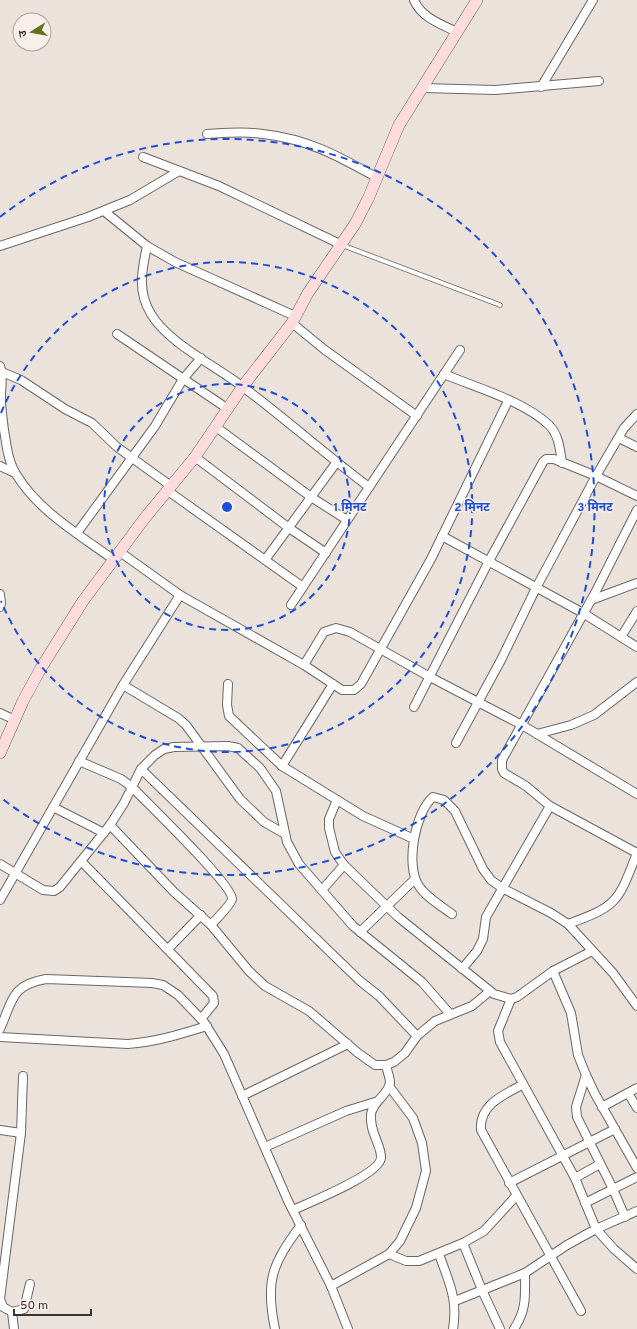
<svg xmlns="http://www.w3.org/2000/svg" width="637" height="1329" font-family="Overpass,'Noto Sans Devanagari',sans-serif">
<style>
.lines{fill:none;stroke-linecap:round;stroke-linejoin:round}
.lane-casing{stroke:#6e6661;stroke-width:5.5}
.street-casing{stroke:#6e6661;stroke-width:10}
.secondary-casing{stroke:#6e6661;stroke-width:12}
.lane{stroke:#fff;stroke-width:4}
.street{stroke:#fff;stroke-width:8}
.secondary{stroke:#fedcde;stroke-width:11}
.ring{fill:none;stroke:#1d4ed8;stroke-width:2;stroke-dasharray:7 5}
.centre{fill:#1d4ed8;stroke:#f9efea;stroke-width:2}
.ring-label{font-size:12px;text-anchor:middle;font-weight:bold;fill:#1d4ed8;stroke:#f9efea;stroke-width:3;stroke-linejoin:round;paint-order:stroke}
</style>
<rect width="100%" height="100%" fill="#ebe2dc"/>
<g class="lines">
<!-- lane casing -->
<g class="lane-casing">
<path id="lane" d="M342,245L500,305"/>
</g>
<!-- street casing -->
<g class="street-casing">
<g id="street">
<path d="M414,0C421,17 440,24 455,31"/>
<path d="M541,87L593,0"/>
<path d="M423,88L495,90L599,81"/>
<path d="M207,134C225,133 245,131 263,134C308,139 338,156 376,177"/>
<path d="M143,157L219,186L342,245"/>
<path d="M104,211L147,246L175,262L295,316"/>
<path d="M0,246L88,217L130,200L179,171"/>
<path d="M147,246C142,270 137,291 151,314C168,343 216,366 243,387C286,419 326,455 369,487"/>
<path d="M292,323L325,350L417,416"/>
<path d="M117,334L228,409"/>
<path d="M0,366C4,378 0,391 1,403C2,414 3,425 5,436C7,449 9,463 16,474C38,511 80,535 114,560"/>
<path d="M2,372L21,380L65,409L92,423L117,447L171,486"/>
<path d="M444,374C477,388 524,401 549,425C559,435 560,450 562,463"/>
<path d="M216,427L311,497L347,520"/>
<path d="M619,438L637,447"/>
<path d="M195,457L289,528L326,553"/>
<path d="M0,466L15,473"/>
<path d="M168,491L303,587"/>
<path d="M637,510L595,593L502,760V769L504,773L526,786L550,806L637,853"/>
<path d="M77,533L155,426L183,379L201,358"/>
<path d="M442,536L583,613L637,647"/>
<path d="M120,552L180,595L304,665L342,690H354L361,684L431,559L508,401"/>
<path d="M265,560L336,463"/>
<path d="M0,594L1,603L0,607"/>
<path d="M591,600L637,583"/>
<path d="M291,605L460,350"/>
<path d="M621,637L637,611"/>
<path d="M304,665L324,632L336,628L350,632L430,677L522,725L637,794"/>
<path d="M228,684L227,705L229,716L282,766L363,816L414,839"/>
<path d="M123,685L178,718L186,725L240,799L264,822L285,834"/>
<path d="M414,707L489,561L543,462L546,459H554L596,476L637,496"/>
<path d="M0,713L15,720"/>
<path d="M537,734L571,725L594,715L637,682"/>
<path d="M456,743L501,660L536,588L596,476L624,428L637,414"/>
<path d="M79,761L121,779L132,787C146,802 233,885 232,899C231,905 216,919 211,925"/>
<path d="M282,766L333,684"/>
<path d="M141,769L360,981L379,996L417,1036"/>
<path d="M337,800L329,819V828L335,852L344,865L398,917L494,994L511,999L517,997L553,971L592,951"/>
<path d="M53,807L104,833"/>
<path d="M110,825L174,892L211,925L249,971L265,986L309,1011L358,1053L375,1065H386L394,1062L405,1053L417,1036L435,1021L472,1006L490,991"/>
<path d="M81,861L213,996L214,1003L201,1019"/>
<path d="M0,864L43,890L54,891L60,887L110,825L124,803L141,769L155,755L164,749L174,747L228,746L238,748L260,768L276,791L287,842L299,864L353,926L422,982L450,1014"/>
<path d="M322,890L344,865"/>
<path d="M0,900L123,685L180,595"/>
<path d="M452,914C441,906 426,897 419,886C405,866 415,812 433,797L444,800L455,811L483,869L491,880L502,888L551,913L568,924L613,973L637,1006"/>
<path d="M568,924C618,906 618,902 637,853"/>
<path d="M360,932L415,879"/>
<path d="M168,949L201,915"/>
<path d="M462,969L477,951L483,939L486,917L550,806"/>
<path d="M553,971L571,1013L578,1055L586,1075L595,1094L637,1168"/>
<path d="M511,999L498,1031L500,1042L575,1178L596,1229L614,1249L637,1269"/>
<path d="M0,1029C13,1000 11,985 46,979L152,983L163,985L178,995L204,1022L224,1054L288,1201L331,1286L348,1329"/>
<path d="M0,1037L128,1044C156,1042 181,1034 207,1026"/>
<path d="M586,1075L576,1107L577,1117L613,1189L625,1217"/>
<path d="M23,1076L21,1133L0,1299L3,1307L12,1312L24,1309L30,1284"/>
<path d="M522,1085C503,1095 479,1105 481,1130L581,1311"/>
<path d="M628,1093L637,1108"/>
<path d="M242,1096L348,1044"/>
<path d="M602,1107L637,1088"/>
<path d="M0,1130L21,1133"/>
<path d="M265,1147L346,1111L375,1102"/>
<path d="M575,1178L600,1164"/>
<path d="M509,1183L615,1129"/>
<path d="M585,1203L637,1177"/>
<path d="M293,1210C310,1202 379,1175 381,1158C382,1146 369,1132 371,1114C373,1101 388,1095 390,1083C390,1077 387,1071 386,1065"/>
<path d="M463,1243L482,1290L500,1329"/>
<path d="M389,1254L406,1261H419L463,1243L484,1231L516,1196"/>
<path d="M439,1254C449,1283 458,1298 453,1329"/>
<path d="M331,1286L389,1254L400,1241L416,1208L426,1171L422,1143L413,1118L389,1086"/>
<path d="M455,1301L525,1273L567,1245L596,1229L637,1211"/>
<path d="M12,1312L14,1329"/>
<path d="M275,1329C265,1281 272,1264 301,1225"/>
<path d="M514,1329C527,1309 525,1296 525,1273"/>
</g>
</g>
<!-- secondary casing -->
<g class="secondary-casing">
<path id="secondary" d="M0,753L23,701L41,668L83,601L144,519L195,457L243,386L292,323L308,293L355,224L368,199L399,125L477,0"/>
</g>
<!-- lane -->
<use href="#lane" class="lane"/>
<!-- street -->
<use href="#street" class="street"/>
<!-- secondary -->
<use href="#secondary" class="secondary"/>
</g>
<!-- distance rings -->
<g class="ring">
<circle cx="227" cy="507" r="123"/>
<path d="M1 413A245 245 0 1 1 1 601"/>
<path d="M0 217A368 368 0 1 1 0 797"/>
</g>
<circle cx="227" cy="507" r="6" class="centre"/>
<g class="ring-label">
<text x="350" y="511">1 मिनट</text>
<text x="472" y="511">2 मिनट</text>
<text x="595" y="511">3 मिनट</text>
</g>
<!-- north arrow -->
<g transform="translate(32 32) rotate(259)"><circle r="19" fill="#f9efea" stroke="#aba4a0"/>
<path d="M0-3L7 15L0 10L-7 15Z" fill="#62721f"/>
<text y="-6" font-size="11" font-weight="bold" text-anchor="middle" fill="#373331">उ</text>
</g>
<!-- scale -->
<path d="M14 1309v6h77v-6" fill="none" stroke="#373331" stroke-width="2"/>
<text x="20" y="1309" font-size="12" fill="#373331" stroke="#f9efea" stroke-width="3" paint-order="stroke">50 m</text>
</svg>
